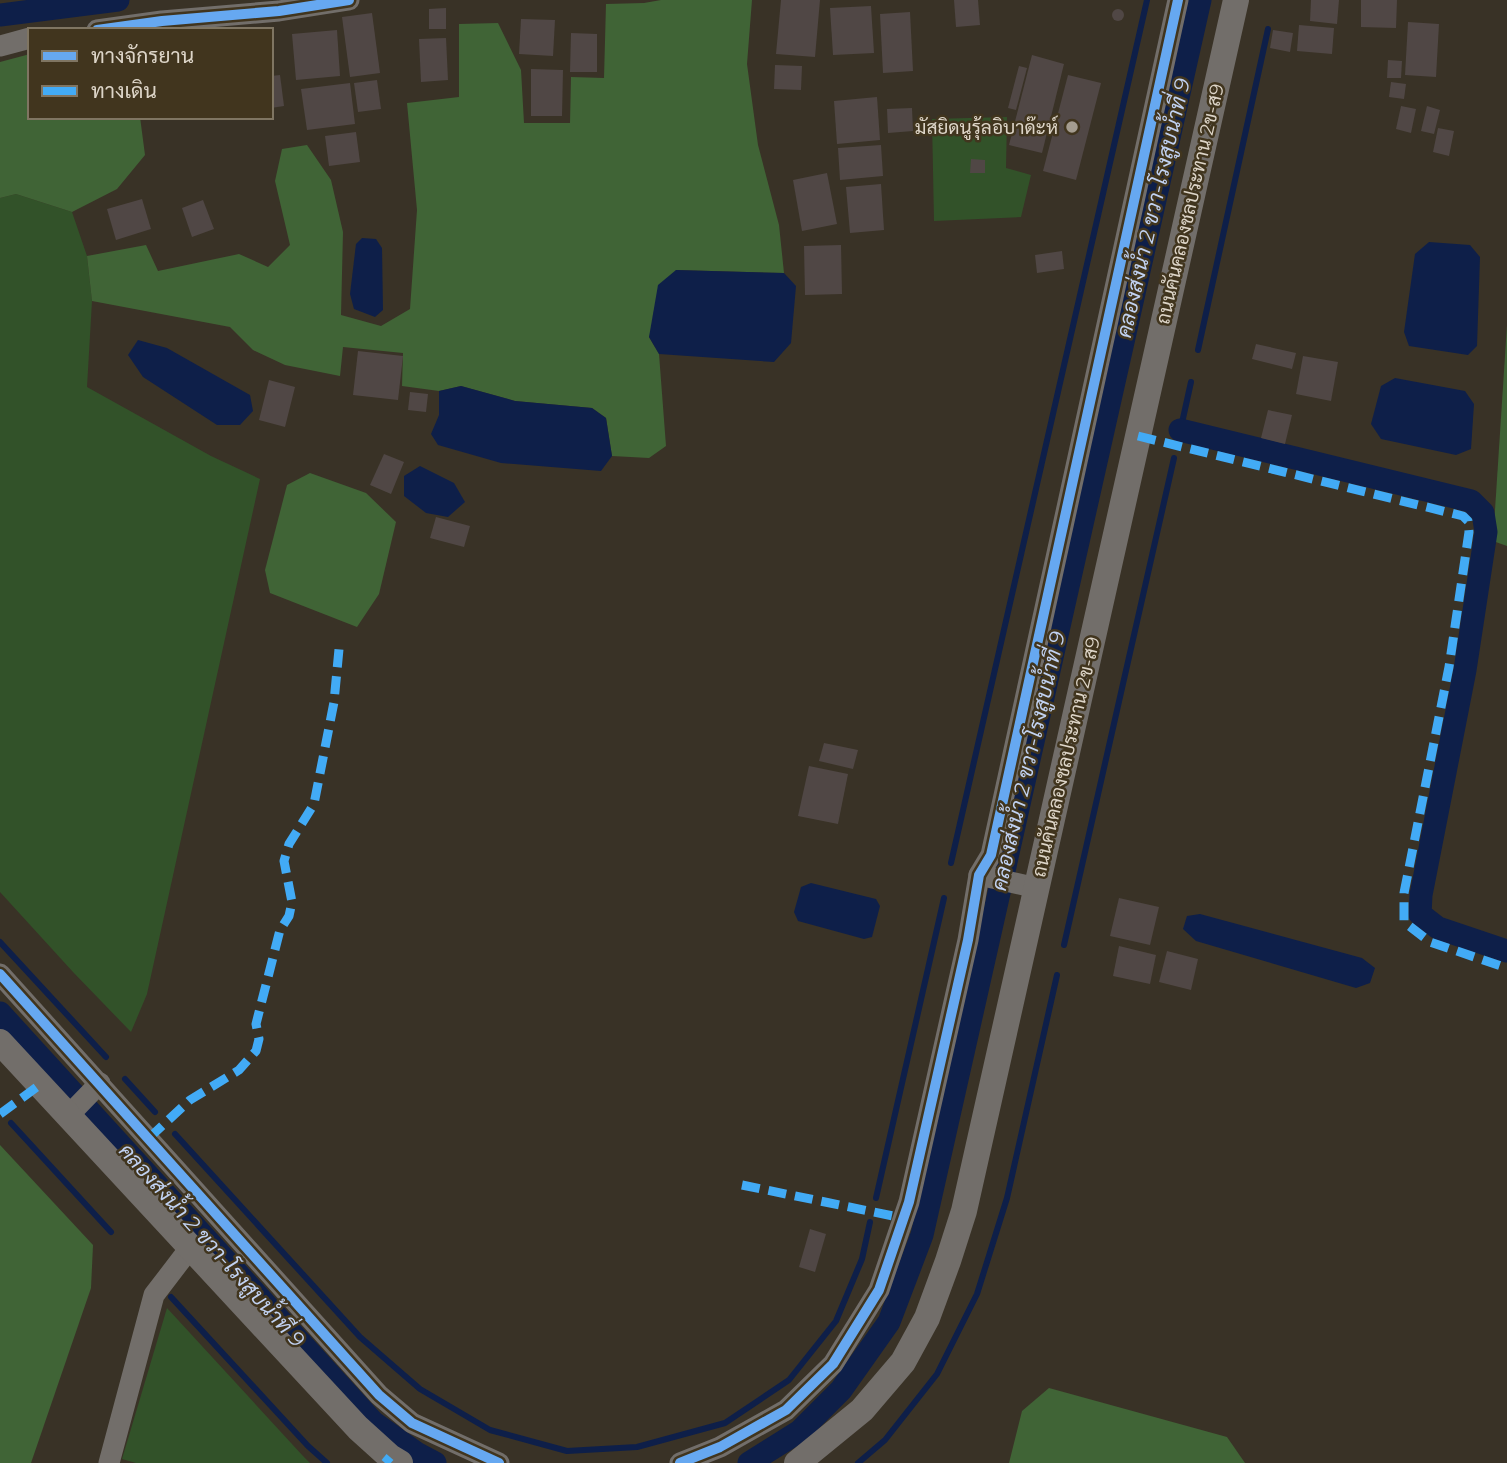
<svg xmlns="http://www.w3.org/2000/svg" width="1507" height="1463" font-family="Montserrat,Sarabun,sans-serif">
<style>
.green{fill:#325229}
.forest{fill:#406436}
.water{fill:#0e1f49}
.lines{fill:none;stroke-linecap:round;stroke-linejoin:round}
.stream{stroke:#0e1f49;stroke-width:6}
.canal{stroke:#0e1f49;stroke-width:23}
.building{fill:#504745}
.minor{stroke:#726e6a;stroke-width:21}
.tertiary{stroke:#726e6a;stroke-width:26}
.quiet{stroke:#42abf6;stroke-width:9;stroke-dasharray:18 9;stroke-linecap:butt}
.cycleway-casing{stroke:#41351e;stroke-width:15}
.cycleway{stroke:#66a8f1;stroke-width:10}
.poi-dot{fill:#a49c8f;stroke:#41351e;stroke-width:2.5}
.labels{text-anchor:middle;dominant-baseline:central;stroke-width:5;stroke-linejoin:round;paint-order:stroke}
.poi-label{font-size:19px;fill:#ddd5c8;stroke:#41351e;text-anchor:end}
.street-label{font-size:19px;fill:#ddd5c8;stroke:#41351e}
.water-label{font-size:21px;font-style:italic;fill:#c1d2f2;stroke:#41351e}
</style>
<rect width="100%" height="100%" fill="#393226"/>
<!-- green -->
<g class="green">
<path d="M1007,117L1006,168L1031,175L1021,217L934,221L932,119Z"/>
<path d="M16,194L72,212L87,256L92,301L87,387L211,456L260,479L147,994L131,1032L73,972L0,892V198Z"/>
<path d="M167,1308L303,1456L310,1463H136L122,1459Z"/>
</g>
<!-- forest -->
<g class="forest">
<path d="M661,0H752L747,64L758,145L779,225L784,273L676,270L649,337L659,354L666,446L649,458L612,456L606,418L592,408L515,401L461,386L439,391L402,386L403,353L343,347L340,376L285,365L253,350L230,327L92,301L87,256L146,245L158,271L239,254L268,267L290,245L275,181L282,149L307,145L331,180L343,232L341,315L381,326L410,309L417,210L407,103L459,97V24L498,23L521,70L524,123H570L571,77L604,78L606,4L644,3Z"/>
<path d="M30,54V117H140L145,155L117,189L72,212L16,194L0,198V62Z"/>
<path d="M1507,325V546L1493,541Z"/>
<path d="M310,473L366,493L396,522L379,594L357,627L270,593L265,570L287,485Z"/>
<path d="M0,1145L93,1245L91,1288L31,1463H0Z"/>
<path d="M1049,1388L1227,1437L1245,1463H1009L1022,1411Z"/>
</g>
<!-- water -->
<g class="water">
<path d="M362,238L376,239L382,248L383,310L375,317L354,309L350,294L356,244Z"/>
<path d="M1429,242L1470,245L1480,257L1477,346L1468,355L1409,346L1404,332L1415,254Z"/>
<path d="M676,270L784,273L796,286L791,343L774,362L659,354L649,337L658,285Z"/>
<path d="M138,340L167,348L250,395L253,411L240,425H217L143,377L128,355Z"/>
<path d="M1395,378L1465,391L1474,404L1471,449L1456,455L1381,439L1371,424L1381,386Z"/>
<path d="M461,386L515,401L592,408L606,418L612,456L601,471L501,463L438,445L431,434L439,415V391Z"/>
<path d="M420,466L454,483L465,502L448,517L426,513L404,496V476Z"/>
<path d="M811,883L876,899L880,906L872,937L864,939L798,921L794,912L801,887Z"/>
<path d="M1200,914L1362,958L1375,968L1370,983L1356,988L1196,941L1183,929L1187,916Z"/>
</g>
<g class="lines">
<!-- stream -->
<g class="stream">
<path d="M1198,350L1268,29"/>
<path d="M1180,432L1191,382"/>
<path d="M951,863L1147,0"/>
<path d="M0,942L106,1057"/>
<path d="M1064,945L1174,458"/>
<path d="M125,1079L155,1112"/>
<path d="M11,1123L111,1232"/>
<path d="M175,1134L360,1337L420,1389L490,1430L567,1451L637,1447L725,1423L789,1380L836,1321L862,1259L870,1222"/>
<path d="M876,1198L944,898"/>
<path d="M171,1297L308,1446L327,1463"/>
<path d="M858,1463L885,1440L937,1374L977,1294L1007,1198L1057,975"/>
</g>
<!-- canal -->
<g class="canal">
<path d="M0,15L118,0"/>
<path d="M1180,430L1471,501L1483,513L1486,532L1465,670L1421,895L1420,914L1438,928L1507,951"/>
<path d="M0,1013L373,1422L418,1454L435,1463"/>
<path d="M749,1463L800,1431L841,1390L889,1322L922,1235L1200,0"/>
</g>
</g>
<!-- building -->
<g class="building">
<path d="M781,0H820L815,57L776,54Z"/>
<path d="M954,0H978L980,25L956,27Z"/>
<path d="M1311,0H1339L1337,24L1310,21Z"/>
<path d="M1361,0H1397L1396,28L1361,27Z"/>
<path d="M871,6L874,53L833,55L830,8Z"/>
<path d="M446,8V29H429V9Z"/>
<circle cx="1118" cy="15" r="6"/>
<path d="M910,12L913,71L883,73L880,14Z"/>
<path d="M372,13L380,73L350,77L342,17Z"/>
<path d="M521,19L555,20L553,56L519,54Z"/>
<path d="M1408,22L1439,24L1436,77L1405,75Z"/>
<path d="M1299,25L1334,28L1332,54L1297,51Z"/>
<path d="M337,30L340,76L296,80L292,34Z"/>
<path d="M1273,30L1293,33L1290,52L1270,48Z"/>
<path d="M571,33L597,34V72H570Z"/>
<path d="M446,38L448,80L421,82L419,39Z"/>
<path d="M1032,55L1064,64L1042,153L1009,145Z"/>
<path d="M1388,60L1402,61L1401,78H1387Z"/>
<path d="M775,65L802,66L801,90L774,89Z"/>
<path d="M1019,66L1027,68L1016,110L1008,108Z"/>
<path d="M531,69L563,70L562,116H531Z"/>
<path d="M280,75L284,106L271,108V76Z"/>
<path d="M1068,75L1101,83L1076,180L1043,171Z"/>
<path d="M377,80L381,109L358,112L354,83Z"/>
<path d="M1391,82L1406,84L1404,99L1389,97Z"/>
<path d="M350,83L355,124L307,130L301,89Z"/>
<path d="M877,97L880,140L837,144L834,101Z"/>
<path d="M1401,106L1416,109L1411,133L1396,129Z"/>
<path d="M1427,106L1440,110L1434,134L1421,131Z"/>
<path d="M912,108L913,131L888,133L887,109Z"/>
<path d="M1438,128L1454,131L1449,156L1433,152Z"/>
<path d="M356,132L360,162L329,166L325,136Z"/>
<path d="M881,145L883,176L840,180L838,148Z"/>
<path d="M971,159L985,160V173H970Z"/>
<path d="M827,173L837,224L802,231L793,180Z"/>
<path d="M881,184L884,230L850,233L846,187Z"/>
<path d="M142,199L151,229L116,240L107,209Z"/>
<path d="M203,200L214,229L192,237L182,208Z"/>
<path d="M841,245L842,294L805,295L804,246Z"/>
<path d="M1062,251L1064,269L1037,273L1035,255Z"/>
<path d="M1256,344L1296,353L1292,369L1252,359Z"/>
<path d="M358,351L403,356L398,400L353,395Z"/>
<path d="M1303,356L1338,362L1331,401L1296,394Z"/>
<path d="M269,380L295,387L285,427L259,420Z"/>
<path d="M410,392L428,394L426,412L408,410Z"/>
<path d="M1268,410L1292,415L1285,444L1261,438Z"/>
<path d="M384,454L404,462L391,494L370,485Z"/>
<path d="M436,517L470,526L464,547L430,538Z"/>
<path d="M824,743L858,750L853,769L819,761Z"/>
<path d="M809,766L848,774L838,824L798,816Z"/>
<path d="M1119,898L1159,907L1150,945L1110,936Z"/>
<path d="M1119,946L1156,955L1150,984L1113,976Z"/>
<path d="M1167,951L1198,959L1191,990L1159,982Z"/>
<path d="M810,1229L826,1234L815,1272L799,1267Z"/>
</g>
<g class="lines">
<!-- minor -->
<g class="minor">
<path d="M97,30L162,21L279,11L349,0"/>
<path d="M0,46L30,38"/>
<path d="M979,875L1037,888"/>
<path d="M0,974L379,1395L412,1423L499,1463"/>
<path d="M69,1115L100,1083"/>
<path d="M109,1463L154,1295L190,1248"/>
<path d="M680,1463L720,1447L786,1410L833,1364L879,1290L909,1202L968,940L979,875L991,855L1178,0"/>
</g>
<!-- tertiary -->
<g class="tertiary">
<path d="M0,1042L358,1428L390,1457L400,1463"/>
<path d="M797,1463L862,1410L903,1362L927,1318L948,1261L964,1211L1236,0"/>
</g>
<!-- quiet -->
<g class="quiet">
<path d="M1138,436L1463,516L1468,521L1469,532L1449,667L1404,893V922L1430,942L1507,968"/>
<path d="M0,1114L41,1084"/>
<path d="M149,1138L190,1100L239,1070L256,1051L259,1039L256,1024L280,930L289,916L292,902L284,861L289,844L314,804L334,702L339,649"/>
<path d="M742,1185L903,1218"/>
<path d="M385,1463L390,1457"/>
</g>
<!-- cycleway casing -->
<g class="cycleway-casing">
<g id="cycleway">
<path d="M97,30L162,21L279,11L349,0"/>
<path d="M0,974L379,1395L412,1423L499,1463"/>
<path d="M680,1463L720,1447L786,1410L833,1364L879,1290L909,1202L968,940L979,875L991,855L1178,0"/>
</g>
</g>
<!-- cycleway -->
<use href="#cycleway" class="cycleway"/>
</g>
<!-- markers -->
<circle class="poi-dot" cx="1072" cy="127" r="7"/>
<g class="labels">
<!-- poi labels -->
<g class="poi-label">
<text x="1058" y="127">มัสยิดนูรุ้ลอิบาด๊ะห์</text>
</g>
<!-- street labels -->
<g class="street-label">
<text transform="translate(1190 204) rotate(-77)">ถนนคันคลองชลประทาน 2ข-ส9</text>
<text transform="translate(1066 757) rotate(-77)">ถนนคันคลองชลประทาน 2ข-ส9</text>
</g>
<!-- water labels -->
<g class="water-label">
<text transform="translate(1153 208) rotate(-77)">คลองส่งน้ำ 2 ขวา-โรงสูบน้ำที่ 9</text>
<text transform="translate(1028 761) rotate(-77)">คลองส่งน้ำ 2 ขวา-โรงสูบน้ำที่ 9</text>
<text transform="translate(212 1245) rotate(48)">คลองส่งน้ำ 2 ขวา-โรงสูบน้ำที่ 9</text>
</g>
</g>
<!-- legend -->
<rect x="28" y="28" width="245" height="91" fill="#41351e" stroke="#7f7562" stroke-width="2"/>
<rect x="42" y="51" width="35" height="10" fill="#66a8f1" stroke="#7f7562" stroke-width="2"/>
<text x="91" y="63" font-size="21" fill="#ddd5c8">ทางจักรยาน</text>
<rect x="42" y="86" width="35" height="10" fill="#42abf6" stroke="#7f7562" stroke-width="2"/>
<text x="91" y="98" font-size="21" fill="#ddd5c8">ทางเดิน</text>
</svg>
